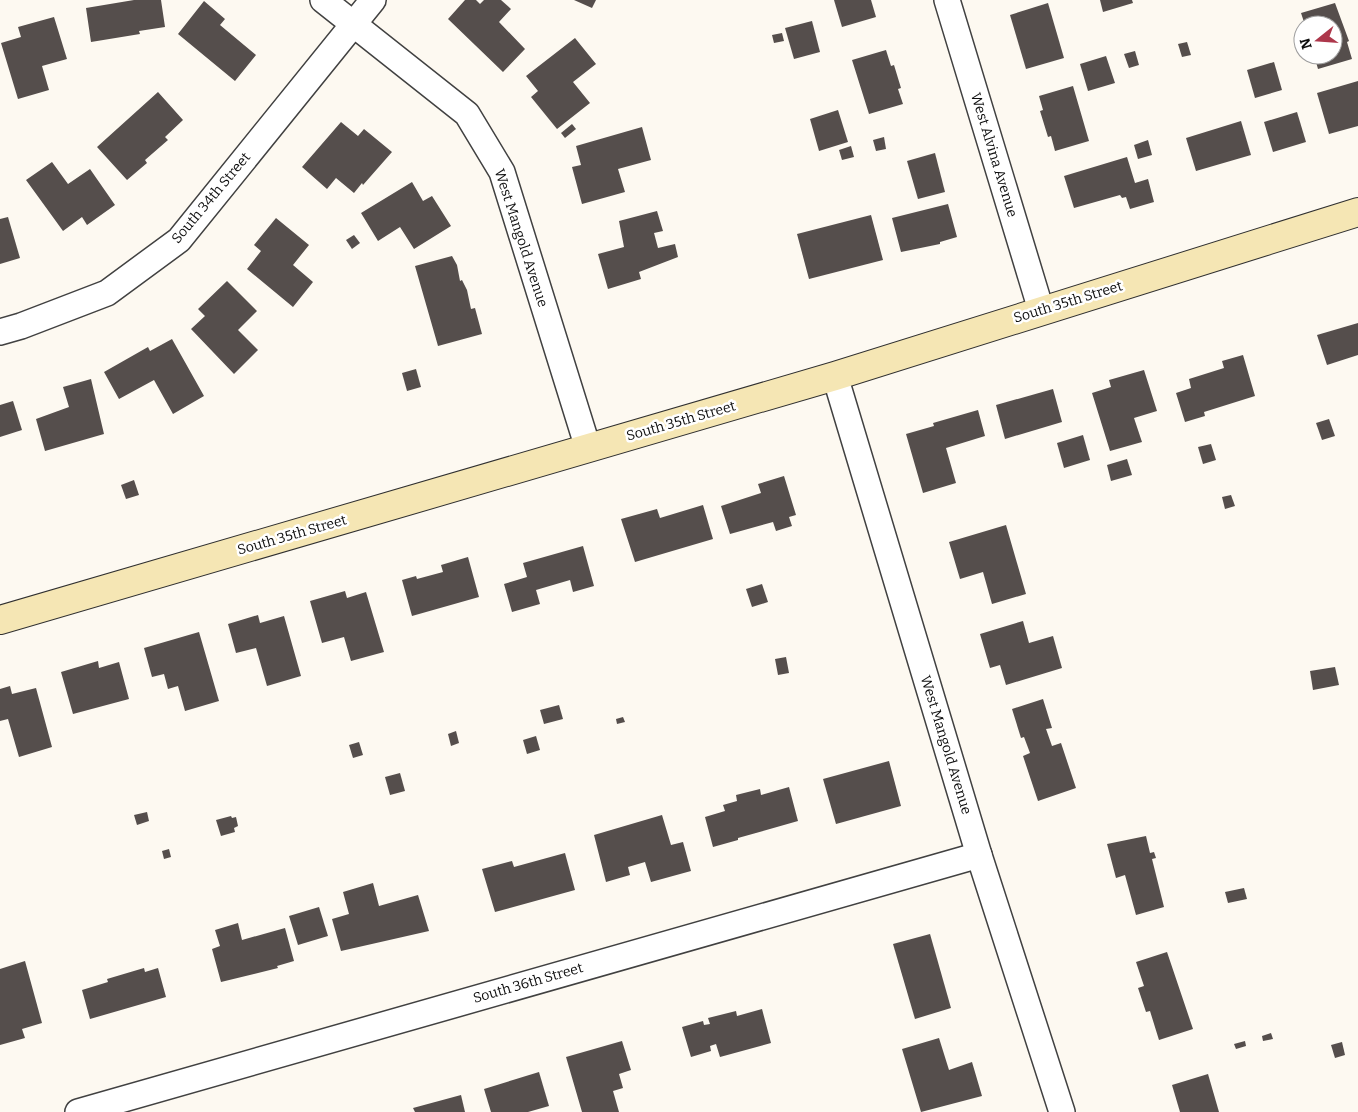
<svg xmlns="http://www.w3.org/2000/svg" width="1358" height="1112" font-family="Bitter,serif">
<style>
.building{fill:#554e4c}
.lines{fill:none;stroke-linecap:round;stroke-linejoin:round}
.street-casing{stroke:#414141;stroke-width:28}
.secondary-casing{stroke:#303030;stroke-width:30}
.street{stroke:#fff;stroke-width:25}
.secondary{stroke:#f5e6b4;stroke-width:28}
.labels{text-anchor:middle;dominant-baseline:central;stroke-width:5;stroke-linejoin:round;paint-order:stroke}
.street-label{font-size:14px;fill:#0e0e0e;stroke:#fff}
</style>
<rect width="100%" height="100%" fill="#fdf9f1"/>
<!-- building -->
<g class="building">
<path d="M134,0H161L165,27L139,31L140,34L91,42L86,8Z"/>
<path d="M465,0H476L480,4L484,0H501L511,9L499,22L525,49L503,72L448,19Z"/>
<path d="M574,0H596L592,8Z"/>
<path d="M834,0H871L876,17L842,27Z"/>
<path d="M1100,0H1132L1133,3L1103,12Z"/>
<path d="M204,1L225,19L220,25L256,55L235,81L178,34Z"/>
<path d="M1048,3L1064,58L1026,69L1010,15Z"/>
<path d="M1335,3L1349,41L1347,42L1352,59L1318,69L1314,55H1333V25H1305L1301,13Z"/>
<path d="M54,17L67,59L42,66L49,90L18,99L1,43L21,37L18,27Z"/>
<path d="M812,21L820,52L794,59L785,28Z"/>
<path d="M782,33L784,41L774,43L772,35Z"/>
<path d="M575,38L596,64L573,82L590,103L557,129L531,97L538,91L526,76Z"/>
<path d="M1187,42L1191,55L1182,57L1178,44Z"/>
<path d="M886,50L891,66L894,65L901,88L898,89L903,104L869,114L852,60Z"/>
<path d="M1135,51L1139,65L1129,68L1124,54Z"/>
<path d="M1106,56L1115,83L1088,91L1080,64Z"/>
<path d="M1274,62L1282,90L1255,98L1247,70Z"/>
<path d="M1358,81V126L1329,134L1317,93Z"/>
<path d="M1073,86L1089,141L1055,151L1051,136L1048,137L1040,111L1043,110L1039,96Z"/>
<path d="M158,92L183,120L165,137L168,140L145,160L147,163L127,180L97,147Z"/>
<path d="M838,110L848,142L819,151L810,119Z"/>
<path d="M1297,112L1306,142L1273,152L1264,122Z"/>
<path d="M1241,121L1251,155L1196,171L1186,138Z"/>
<path d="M341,122L358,136L364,129L392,152L363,185L362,183L354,193L336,178L327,189L302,167Z"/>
<path d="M572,124L576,129L565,138L561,133Z"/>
<path d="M642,127L651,160L618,169L625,192L582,204L572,167L581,165L576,146Z"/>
<path d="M884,137L886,149L876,151L873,140Z"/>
<path d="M1148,140L1152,155L1138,159L1134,145Z"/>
<path d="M851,146L854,157L842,160L839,150Z"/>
<path d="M935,153L945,192L918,199L907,161Z"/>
<path d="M1127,157L1135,183L1148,179L1154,202L1130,209L1126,197L1122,198L1120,195L1074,208L1064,176Z"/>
<path d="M52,162L68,184L90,169L115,205L87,225L82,217L63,231L26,180Z"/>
<path d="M412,182L423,201L432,196L451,226L414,249L400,227L378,241L361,213Z"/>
<path d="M948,204L957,237L940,242V244L901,252L892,218Z"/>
<path d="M657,211L663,231L654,233L658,248L675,244L678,257L639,272L641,279L608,289L598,254L624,247L619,221Z"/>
<path d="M871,215L883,260L809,279L797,234Z"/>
<path d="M8,217L20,258L0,264V219Z"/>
<path d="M276,218L309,245L293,265L313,282L293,307L247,269L261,251L254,245Z"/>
<path d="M354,235L360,243L352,249L346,240Z"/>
<path d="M452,256L457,265L460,281L462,280L467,290L471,309L475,308L482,334L438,346L415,266Z"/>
<path d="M227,281L257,311L238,330L258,350L234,374L191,329L205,316L198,309Z"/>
<path d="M1358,323V355L1327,365L1317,335Z"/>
<path d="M172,339L204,396L173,414L154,380L119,399L104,372L148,347L150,351Z"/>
<path d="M1243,355L1255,396L1204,412L1205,416L1185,422L1176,393L1191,388L1189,379L1224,368L1222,361Z"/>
<path d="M416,369L421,387L407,391L402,373Z"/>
<path d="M1144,370L1157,411L1134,418L1142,442L1110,451L1092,393L1111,387L1109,380Z"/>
<path d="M91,379L104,434L45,451L36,419L69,407L63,387Z"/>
<path d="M1053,389L1062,422L1005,439L996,405Z"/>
<path d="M13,401L22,430L0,437V405Z"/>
<path d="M978,410L985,436L946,448L956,483L923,493L906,434L934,426L933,423Z"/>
<path d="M1329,419L1335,436L1322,440L1316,423Z"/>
<path d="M1083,435L1090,460L1064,468L1057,443Z"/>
<path d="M1211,444L1216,460L1203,464L1198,447Z"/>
<path d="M1127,459L1132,475L1111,481L1107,465Z"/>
<path d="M784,476L796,515L789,517L792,526L776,531L773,522L730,534L721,506L761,493L758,484Z"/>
<path d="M134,480L139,495L126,499L121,485Z"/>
<path d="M1231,495L1235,506L1225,509L1222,497Z"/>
<path d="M703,505L713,539L635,562L621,519L657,509L660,518Z"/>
<path d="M1006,525L1026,594L992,604L983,572L960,579L949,542Z"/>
<path d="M583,546L594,586L573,592L570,580L536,590L540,604L512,612L504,584L527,577L523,563Z"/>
<path d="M468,557L479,597L412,616L402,580L416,576L417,579L443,572L441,565Z"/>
<path d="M762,584L768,602L752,607L746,589Z"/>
<path d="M345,591L347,598L366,592L384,652L351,661L344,637L322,643L310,601Z"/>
<path d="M258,615L260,623L284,616L301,676L267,686L256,648L236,653L228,624Z"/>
<path d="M1023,621L1029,643L1053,636L1062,668L1006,685L1000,665L990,668L980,634Z"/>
<path d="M199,632L219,701L185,711L178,686L168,689L164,674L152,677L144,648Z"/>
<path d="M786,657L789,673L778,675L775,659Z"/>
<path d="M98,661L99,668L119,662L129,699L73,714L61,672Z"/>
<path d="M1335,667L1339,685L1313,690L1310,671Z"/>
<path d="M10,686L12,694L36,688L52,747L19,757L8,719L0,721V689Z"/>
<path d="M1043,699L1052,728L1046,729L1052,746L1061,743L1076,788L1038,801L1023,756L1030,753L1024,737L1021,738L1012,709Z"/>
<path d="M559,705L563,719L544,724L540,710Z"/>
<path d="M623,717L625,722L617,724L616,719Z"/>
<path d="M456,731L459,743L451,746L448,734Z"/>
<path d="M536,736L540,750L527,754L523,740Z"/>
<path d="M359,742L363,755L353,758L349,745Z"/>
<path d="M889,761L901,806L836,824L823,779Z"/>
<path d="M400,773L405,791L390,795L385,777Z"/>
<path d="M789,787L798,821L738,838V840L713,847L705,817L725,811L723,805L737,801L736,795L760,789L761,795Z"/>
<path d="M147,812L149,821L137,825L134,815Z"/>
<path d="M662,815L671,845L683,842L691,871L651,882L645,862L628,867L630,875L606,882L594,835Z"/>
<path d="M231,816L232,818L236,817L238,826L234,828L235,832L221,836L216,820Z"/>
<path d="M1146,836L1150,853L1154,852L1156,858L1152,859L1164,907L1136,915L1125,875L1116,878L1107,844Z"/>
<path d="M169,849L171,857L164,859L162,851Z"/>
<path d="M565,853L575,890L495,912L482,869L512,861L514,867Z"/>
<path d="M373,883L379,906L418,895L429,931L341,951L332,919L349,914L343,892Z"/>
<path d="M1244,888L1247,899L1228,903L1225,892Z"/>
<path d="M319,907L328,936L298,945L289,916Z"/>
<path d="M238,923L242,940L285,928L294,961L277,966L278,968L221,982L212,949L220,946L215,930Z"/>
<path d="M930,934L951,1008L915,1019L893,944Z"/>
<path d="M1167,952L1193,1029L1159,1040L1150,1011L1146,1012L1138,988L1144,986L1136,962Z"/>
<path d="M25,961L42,1023L22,1029L25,1038L0,1045V969Z"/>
<path d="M144,968L145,972L158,968L166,997L90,1019L82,990L108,982L107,979Z"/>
<path d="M762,1009L771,1043L720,1057L716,1044L710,1046L711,1051L691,1057L682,1027L703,1021L704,1025L710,1024L708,1018L736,1011L737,1016Z"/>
<path d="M1271,1033L1273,1039L1263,1041L1262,1036Z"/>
<path d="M939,1038L949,1070L972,1062L982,1096L921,1112L902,1049Z"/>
<path d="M622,1041L631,1070L619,1074L623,1088L613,1091L619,1112H582L566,1057Z"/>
<path d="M1245,1041L1246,1046L1236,1049L1234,1044Z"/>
<path d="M1342,1042L1345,1055L1335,1058L1331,1045Z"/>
<path d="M539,1072L549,1106L528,1112H491L484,1089Z"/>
<path d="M1208,1074L1219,1112H1180L1172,1085Z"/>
<path d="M461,1095L465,1112H415L413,1108Z"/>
</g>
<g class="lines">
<!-- street casing -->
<g class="street-casing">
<g id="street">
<path d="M323,0L467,114L502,172L588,448"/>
<path d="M947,0L1041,310"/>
<path d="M0,332L21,326L107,293L179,240L373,0"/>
<path d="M835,376L979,855L1062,1112"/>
<path d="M78,1112L979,855"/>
</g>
</g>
<!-- secondary casing -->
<g class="secondary-casing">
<path id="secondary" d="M0,620L835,376L1358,212"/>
</g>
<!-- street -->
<use href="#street" class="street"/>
<!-- secondary -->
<use href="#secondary" class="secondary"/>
</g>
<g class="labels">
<!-- street labels -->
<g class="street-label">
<text transform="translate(994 155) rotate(73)">West Alvina Avenue</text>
<text transform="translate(211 198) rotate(-50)">South 34th Street</text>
<text transform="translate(521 238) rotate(72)">West Mangold Avenue</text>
<text transform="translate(1068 302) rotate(-17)">South 35th Street</text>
<text transform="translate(681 421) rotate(-16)">South 35th Street</text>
<text transform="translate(292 535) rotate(-16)">South 35th Street</text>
<text transform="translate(946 745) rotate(73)">West Mangold Avenue</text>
<text transform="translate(528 983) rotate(-16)">South 36th Street</text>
</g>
</g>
<!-- north arrow -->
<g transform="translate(1318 40) rotate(253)"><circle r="24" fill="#ffffff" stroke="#9f9f9f"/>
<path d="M0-4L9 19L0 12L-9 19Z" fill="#ad374b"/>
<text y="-8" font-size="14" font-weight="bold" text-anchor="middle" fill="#0e0e0e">N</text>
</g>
</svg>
